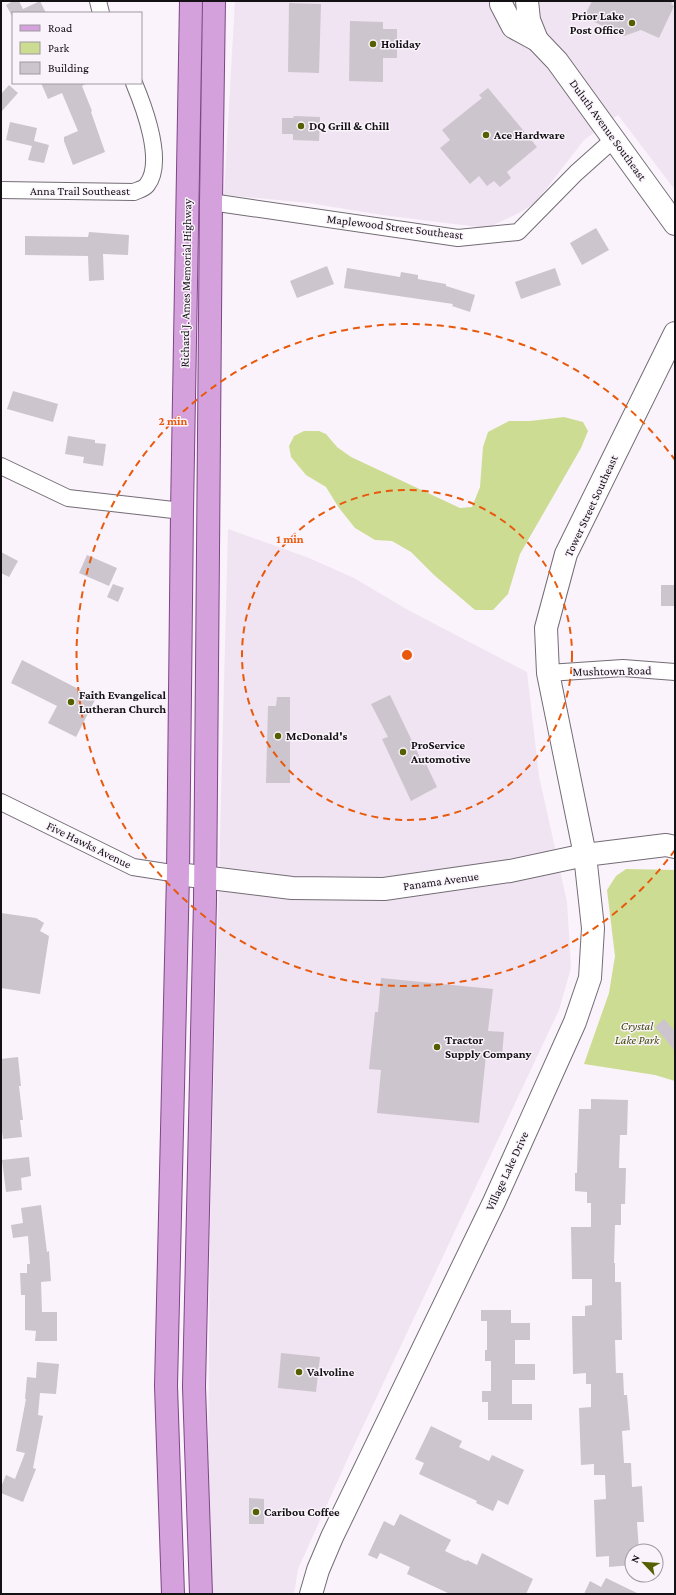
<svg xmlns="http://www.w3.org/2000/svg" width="676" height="1595" font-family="'Crimson Pro',serif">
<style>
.built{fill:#f0e3f2}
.green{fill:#cddc93}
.building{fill:#ccc5cd}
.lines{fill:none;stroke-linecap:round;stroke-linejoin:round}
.street-casing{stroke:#736c74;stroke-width:18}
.secondary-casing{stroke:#736c74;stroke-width:24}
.primary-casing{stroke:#7e4687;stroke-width:24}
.street{stroke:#fff;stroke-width:16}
.secondary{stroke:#fff;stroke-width:22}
.primary{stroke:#d4a1dc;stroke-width:22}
.ring{fill:none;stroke:#e8590c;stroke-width:2;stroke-dasharray:7 5}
.poi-dot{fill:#546000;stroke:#faf3fb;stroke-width:1.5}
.labels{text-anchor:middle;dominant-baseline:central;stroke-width:3;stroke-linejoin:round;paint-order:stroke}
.poi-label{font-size:12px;font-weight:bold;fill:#131114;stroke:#faf3fb;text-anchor:start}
.street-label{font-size:12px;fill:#131114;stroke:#faf3fb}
.park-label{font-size:12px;font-style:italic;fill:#3f480a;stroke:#faf3fb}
.centre{fill:#e8590c;stroke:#faf3fb;stroke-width:2}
.ring-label{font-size:12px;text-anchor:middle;font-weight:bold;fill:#e8590c;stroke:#faf3fb;stroke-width:3;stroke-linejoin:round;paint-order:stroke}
</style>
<rect width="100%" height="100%" fill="#faf3fb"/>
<!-- built -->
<g class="built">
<path d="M235,1H675V190L618,115L584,140L536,202L521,212L487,228L382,215L309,203L224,195Z"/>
<path d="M228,529L309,558L354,578L408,610L527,672L539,776L567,902L571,968L559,1010L348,1458L298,1569L294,1594H211L208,1467L210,1225Z"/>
</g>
<!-- green -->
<g class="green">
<path d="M564,417L583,422L588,431L581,448L520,554L508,594L493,610H475L434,575L411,552L392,541L375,540L355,528L339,508L326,487L306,475L291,457L289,446L294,436L304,431H319L326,434L337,447L351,457L460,508L472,507L480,487L483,447L488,432L509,421H530Z"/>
<path d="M626,869L675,870V1081L655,1075L584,1064L609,993L615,956L607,890L616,876Z"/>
</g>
<!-- building -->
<g class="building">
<path d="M13,1H19L23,9L40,1L46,13H13L12,16L6,5Z"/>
<path d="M592,1H673L671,4L674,6L659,38L641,30L624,36L584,17Z"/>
<path d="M289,3L321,4L319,73L288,72Z"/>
<path d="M350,21L383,22V29H397V58H383V82L349,81Z"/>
<path d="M41,83H87L82,86L92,111L91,112L105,152L73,165L64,141V137L78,131L62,93L48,99Z"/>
<path d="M9,85L18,93L1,112V94Z"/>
<path d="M488,88L537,147L507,172L511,178L500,187L494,181L487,186L479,176L470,184L440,148L450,140L442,130L482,98L479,95Z"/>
<path d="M294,116L320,117L319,141L293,140V134H282V118H293Z"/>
<path d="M10,122L37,128L34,141L49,145L44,163L28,160L32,146L6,140Z"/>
<path d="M596,228L609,250L582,265L570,243Z"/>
<path d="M89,232L129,235L128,255L103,254L104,280L89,281L88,256L25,255V236L88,237Z"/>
<path d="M327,266L334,284L297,298L290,281Z"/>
<path d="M347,268L400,277L401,272L418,275V279L446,284V286L475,295L470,312L452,306L453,304L344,288Z"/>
<path d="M555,268L561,285L521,299L515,282Z"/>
<path d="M13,391L58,404L53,422L7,409Z"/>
<path d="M68,436L95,440V443L106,444L103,466L83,463L84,457L65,454Z"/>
<path d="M1,552L18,561L9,577L1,573Z"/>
<path d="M87,555L117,568L109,586L79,573Z"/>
<path d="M113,584L124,588L118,602L107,597Z"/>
<rect x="661" y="585" width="14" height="21"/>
<path d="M22,660L96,698L76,737L48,723L57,706L11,683Z"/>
<path d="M390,695L424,766L426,764L437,787L411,801L382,739L388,737L371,704Z"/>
<path d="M277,697H290V783H266L268,706H276Z"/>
<path d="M1,913L36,918L44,923L40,931L49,936L40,994L1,988Z"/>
<path d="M381,978L493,989L488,1031L504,1032L502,1056L486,1055L479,1123L377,1113L381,1070L369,1069L375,1012H378Z"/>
<path d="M664,1019L675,1031V1051L655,1027Z"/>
<path d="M18,1057L21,1086H19L23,1120H20L22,1137L3,1139L1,1123V1059Z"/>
<path d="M591,1099L628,1100L627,1135H620L619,1168H626L625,1204H621V1225H615L614,1263H615V1282H621L622,1340H615L616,1373H623L624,1395H627L630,1430L622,1431L624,1463H631L632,1487L642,1486L644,1522H637L639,1551H632V1565L609,1567V1556L596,1557L594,1500L606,1499L605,1475H594V1464L581,1465L579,1408L591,1407V1384H586V1373L573,1374L572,1316H585V1306L592,1305V1279H572L571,1227H591V1203H587V1192L575,1191V1173H577L579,1109H591Z"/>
<path d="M29,1157L31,1176L21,1178L22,1190L6,1192L2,1160Z"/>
<path d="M41,1205L47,1252L49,1251L51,1281L41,1282L42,1312H57V1341H35L36,1331L25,1330V1295H21L20,1273H27V1264H30L28,1236L13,1238L11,1225L23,1223L21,1208Z"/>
<path d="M481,1310H511V1323H530V1340H515V1364H535V1380H512V1404H532V1420H488V1402H482V1391H491V1361H485V1350H487V1321H481Z"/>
<path d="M281,1353L320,1357L316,1392L278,1388Z"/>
<path d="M37,1362L59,1364L56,1394L40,1393L38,1415L43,1416L33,1468L36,1469L23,1502L1,1493V1487L6,1475L15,1479L25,1453L16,1451L26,1399H25L27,1377L36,1378Z"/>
<path d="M431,1426L462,1441L459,1447L489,1461L492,1455L524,1470L508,1505L498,1500L493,1511L476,1503L477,1501L419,1474L424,1463L415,1459Z"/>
<path d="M249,1498L264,1499V1524H249Z"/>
<path d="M400,1514L451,1540L445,1551L466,1561L467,1560L477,1565L482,1553L533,1579L526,1594H450L407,1574L410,1567L380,1553L377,1559L368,1555L384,1521L394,1526Z"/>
<path d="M606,1578L639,1594H584L590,1581L601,1587Z"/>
</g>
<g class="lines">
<!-- street casing -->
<g class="street-casing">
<g id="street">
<path d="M98,1L101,13"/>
<path d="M1,190L134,192C138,190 144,189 147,185C165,162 144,107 134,83"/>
<path d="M211,202L458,238L518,232L576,173L614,139"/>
<path d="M1,466L68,498L182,511"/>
<path d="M548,673L623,668L675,672"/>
<path d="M1,802L133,867L178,874"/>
</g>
</g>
<!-- secondary casing -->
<g class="secondary-casing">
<g id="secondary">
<path d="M527,1L529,20L537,40"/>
<path d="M501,4L513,27L537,40L557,61L675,224"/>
<path d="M178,874L292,888L384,889L510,871L585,855L666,845L675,847"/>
<path d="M311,1594L318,1570L332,1537L494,1202L575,1022L590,978L593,928L585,855L548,673L546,628L566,554L675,333"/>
</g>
</g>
<!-- primary casing -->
<g class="primary-casing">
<g id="primary">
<path d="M173,1594L166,1386L178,874L182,511L191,1"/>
<path d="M201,1594L194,1387L205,901L211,202L214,1"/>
</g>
</g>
<!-- street -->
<use href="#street" class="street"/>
<!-- secondary -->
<use href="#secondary" class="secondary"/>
<!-- primary -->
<use href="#primary" class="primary"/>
</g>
<!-- distance rings -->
<g class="ring">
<circle cx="407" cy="655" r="165"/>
<path d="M675 850A331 331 0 1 1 675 460"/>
</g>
<!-- markers -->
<g class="poi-dot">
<circle cx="632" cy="23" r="4"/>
<circle cx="373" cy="44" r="4"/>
<circle cx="301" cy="126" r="4"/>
<circle cx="486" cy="135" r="4"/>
<circle cx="71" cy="702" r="4"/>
<circle cx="278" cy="736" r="4"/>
<circle cx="403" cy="752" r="4"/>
<circle cx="437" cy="1047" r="4"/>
<circle cx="299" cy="1372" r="4"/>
<circle cx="256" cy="1512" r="4"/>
</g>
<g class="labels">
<!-- poi labels -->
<g class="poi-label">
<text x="624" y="16" text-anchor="end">Prior Lake<tspan x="624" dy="14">Post Office</tspan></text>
<text x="381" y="44">Holiday</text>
<text x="309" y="126">DQ Grill &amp; Chill</text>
<text x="494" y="135">Ace Hardware</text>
<text x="79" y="695">Faith Evangelical<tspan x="79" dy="14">Lutheran Church</tspan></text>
<text x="286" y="736">McDonald's</text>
<text x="411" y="745">ProService<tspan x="411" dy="14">Automotive</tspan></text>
<text x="445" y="1040">Tractor<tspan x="445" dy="14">Supply Company</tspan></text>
<text x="307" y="1372">Valvoline</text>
<text x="264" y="1512">Caribou Coffee</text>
</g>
<!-- street labels -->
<g class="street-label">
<text transform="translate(608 130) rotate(54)">Duluth Avenue Southeast</text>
<text x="80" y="191">Anna Trail Southeast</text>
<text transform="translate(395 227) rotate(7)">Maplewood Street Southeast</text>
<text transform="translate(186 283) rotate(-89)">Richard J. Ames Memorial Highway</text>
<text transform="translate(591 506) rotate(-65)">Tower Street Southeast</text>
<text transform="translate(612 671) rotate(-1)">Mushtown Road</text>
<text transform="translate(89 845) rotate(26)">Five Hawks Avenue</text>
<text transform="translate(441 881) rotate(-8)">Panama Avenue</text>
<text transform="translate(507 1171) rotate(-65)">Village Lake Drive</text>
</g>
<!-- park labels -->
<g class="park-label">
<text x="637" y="1026">Crystal<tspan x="637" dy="14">Lake Park</tspan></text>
</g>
</g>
<circle cx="407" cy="655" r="6" class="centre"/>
<g class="ring-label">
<text x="173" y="425">2 min</text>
<text x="290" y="543">1 min</text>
</g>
<!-- border -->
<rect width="676" height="1595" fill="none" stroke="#131114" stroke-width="4"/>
<!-- legend -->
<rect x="12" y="12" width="130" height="72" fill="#faf3fb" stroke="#9e999f"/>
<rect x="20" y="25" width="20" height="6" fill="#d4a1dc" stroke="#9e999f"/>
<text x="48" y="32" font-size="12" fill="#131114">Road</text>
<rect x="20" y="42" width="20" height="12" fill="#cddc93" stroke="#9e999f"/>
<text x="48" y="52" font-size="12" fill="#131114">Park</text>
<rect x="20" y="62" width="20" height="12" fill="#ccc5cd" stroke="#9e999f"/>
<text x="48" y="72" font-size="12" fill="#131114">Building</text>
<!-- north arrow -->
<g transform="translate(644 1563) rotate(295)"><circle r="19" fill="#faf3fb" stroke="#9e999f"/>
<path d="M0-3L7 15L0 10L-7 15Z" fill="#546000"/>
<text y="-6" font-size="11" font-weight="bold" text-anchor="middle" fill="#131114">N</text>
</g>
</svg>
